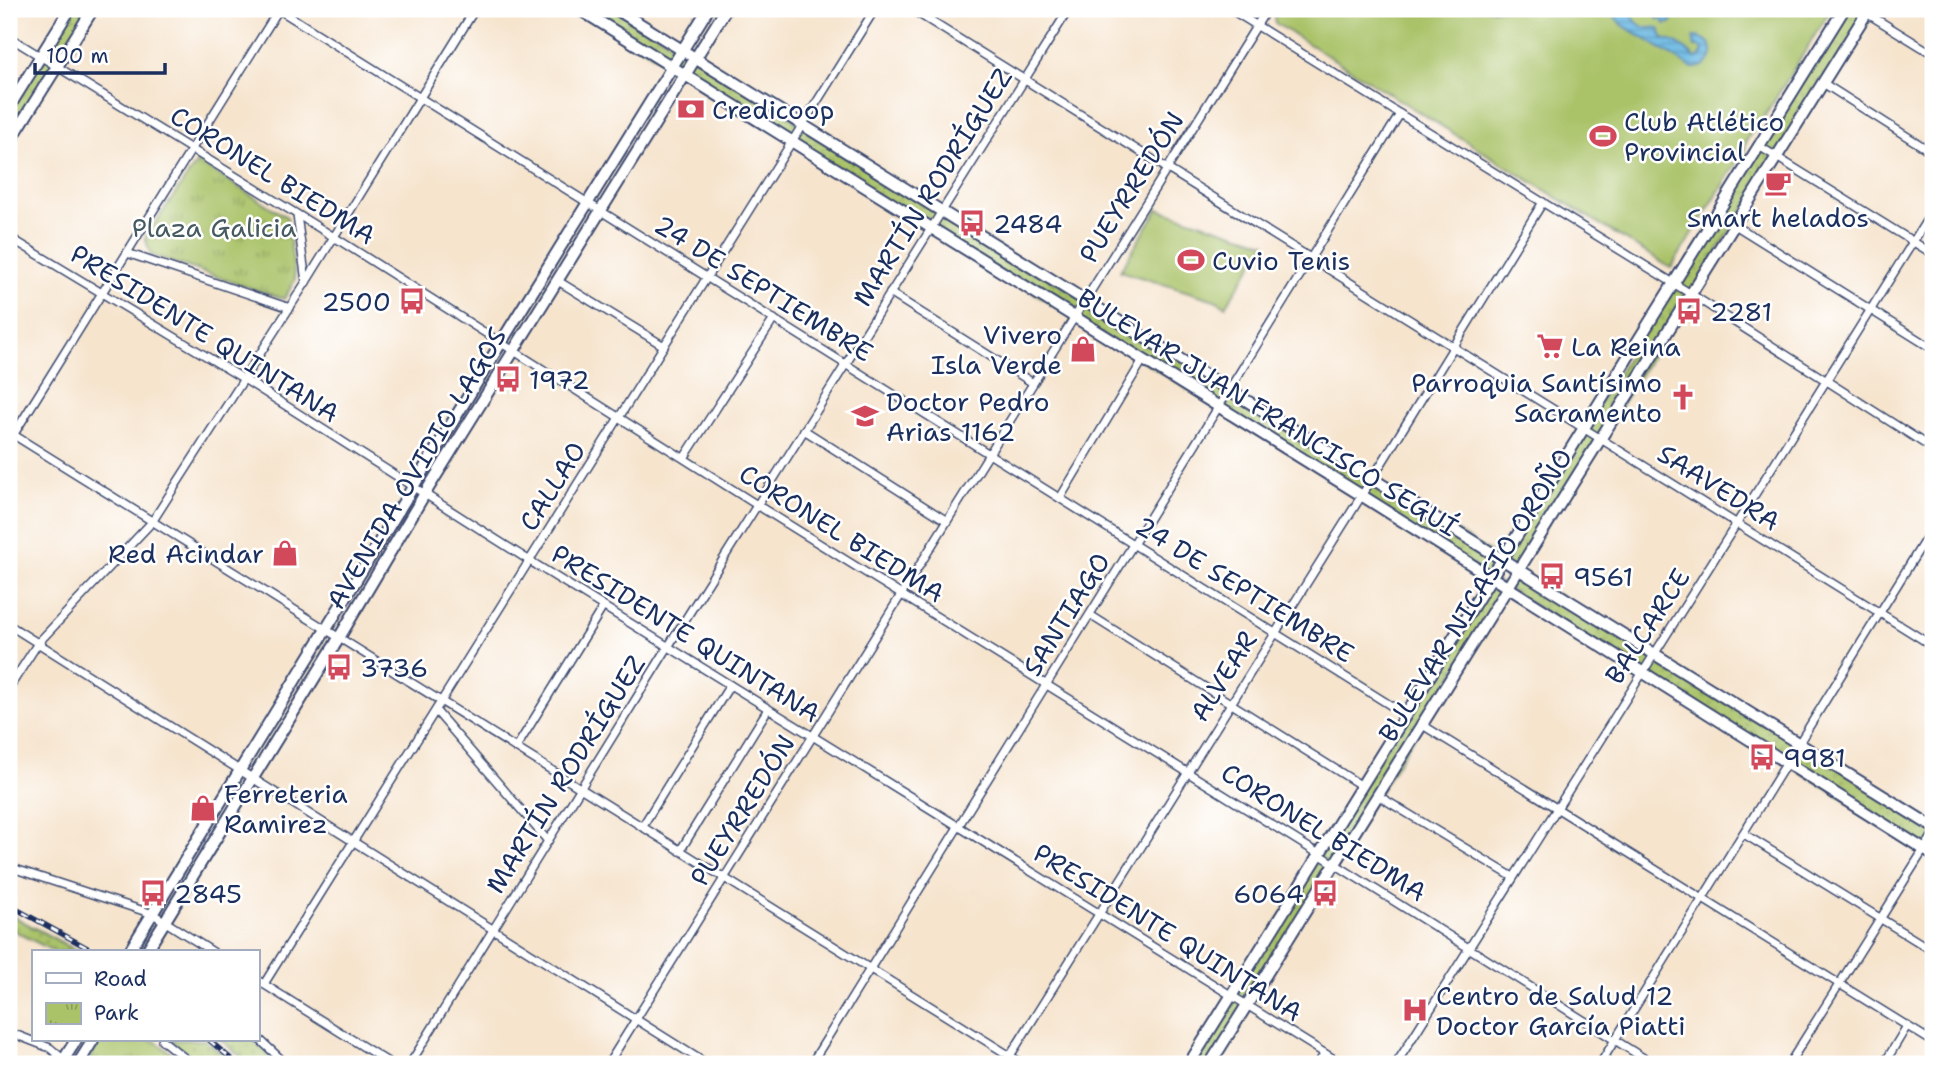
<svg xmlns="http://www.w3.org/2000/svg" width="1942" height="1073" font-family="'Shantell Sans',sans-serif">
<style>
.grass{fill:url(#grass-dots);stroke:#627964;stroke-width:2;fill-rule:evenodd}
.park{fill:url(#park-tufts);stroke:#627964;stroke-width:2}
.garden{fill:#aac369;stroke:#627964;stroke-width:2}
.water{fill:url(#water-rules);stroke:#4173a0;stroke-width:2}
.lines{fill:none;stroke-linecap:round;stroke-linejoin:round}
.minor-casing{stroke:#3c4a6f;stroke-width:10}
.secondary-casing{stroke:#3c4a6f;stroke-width:14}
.primary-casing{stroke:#3c4a6f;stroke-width:14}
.minor{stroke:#fff;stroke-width:7}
.secondary{stroke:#fff;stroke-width:10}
.primary{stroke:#fff;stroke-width:10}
.rail-casing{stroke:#1b2f5e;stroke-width:5}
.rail{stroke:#fff;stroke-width:2.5;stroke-dasharray:8;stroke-linecap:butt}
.labels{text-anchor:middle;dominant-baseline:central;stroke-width:5;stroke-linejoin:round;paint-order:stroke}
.poi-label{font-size:26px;fill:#1b2f5e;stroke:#fff;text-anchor:start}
.street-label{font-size:26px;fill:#1b2f5e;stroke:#fff}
.park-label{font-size:26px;fill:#465b61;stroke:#fff}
</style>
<defs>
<pattern id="grass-dots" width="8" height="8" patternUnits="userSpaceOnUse" patternTransform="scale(1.75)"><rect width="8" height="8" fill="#aac369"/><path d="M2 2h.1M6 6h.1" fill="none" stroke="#8a9f5a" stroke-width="1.8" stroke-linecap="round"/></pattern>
<pattern id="park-tufts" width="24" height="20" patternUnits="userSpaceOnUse" patternTransform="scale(1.75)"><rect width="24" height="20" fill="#aac369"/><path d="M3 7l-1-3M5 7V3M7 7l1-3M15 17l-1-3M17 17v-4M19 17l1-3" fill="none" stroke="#8a9f5a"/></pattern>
<pattern id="water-rules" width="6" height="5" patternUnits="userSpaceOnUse" patternTransform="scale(1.75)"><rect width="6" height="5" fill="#67b7e2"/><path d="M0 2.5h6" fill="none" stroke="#5495ba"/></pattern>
</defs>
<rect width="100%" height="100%" fill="#fff"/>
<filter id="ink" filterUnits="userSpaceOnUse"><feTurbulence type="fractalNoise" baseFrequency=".0143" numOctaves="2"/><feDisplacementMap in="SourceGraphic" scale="14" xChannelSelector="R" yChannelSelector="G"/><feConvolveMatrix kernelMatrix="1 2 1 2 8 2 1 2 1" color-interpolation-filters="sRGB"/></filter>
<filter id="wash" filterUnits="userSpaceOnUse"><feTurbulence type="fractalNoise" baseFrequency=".00686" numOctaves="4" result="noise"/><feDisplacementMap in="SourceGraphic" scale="28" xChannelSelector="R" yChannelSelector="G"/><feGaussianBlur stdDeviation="1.57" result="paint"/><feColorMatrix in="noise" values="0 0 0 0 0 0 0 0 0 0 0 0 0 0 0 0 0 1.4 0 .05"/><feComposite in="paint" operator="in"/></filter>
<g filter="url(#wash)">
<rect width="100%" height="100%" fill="#f6e4cd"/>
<!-- grass -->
<g class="grass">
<path d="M70,9H93L9,143V107Z"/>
<path d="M579,9H616L1502,560L1844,9H1869L1518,570L1933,827V855L1507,588L1210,1064H1189L1491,578ZM1502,561L1518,570L1507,587L1492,578Z"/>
<path d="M9,914L79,952H55L9,928Z"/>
<path d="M170,1040H205L233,1064H201Z"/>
<path d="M221,1040H252L278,1064H249Z"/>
</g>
<!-- park -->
<g class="park">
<path d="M197,162L287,217L295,280L284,299L151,255L145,238Z"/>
<path d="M101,1040H154L186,1064H86Z"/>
</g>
<!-- garden -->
<g class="garden">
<path d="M1279,9H1831L1758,127C1751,131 1745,140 1745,149L1671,268L1275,23L1274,17Z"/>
<path d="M1158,209L1266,243L1226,306L1215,300L1120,271Z"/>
</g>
<!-- water -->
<g class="water">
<path d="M1609,9H1627C1631,16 1639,27 1648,28C1652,28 1656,27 1659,28L1663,39C1676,41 1686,48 1695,58L1699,57L1703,52L1700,47H1695L1693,37C1720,37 1717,69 1692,68L1627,28L1620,23Z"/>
<path d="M1660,9H1673L1671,23L1665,24L1663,20L1657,19Z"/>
</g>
</g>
<g filter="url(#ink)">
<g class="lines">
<!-- minor casing -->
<g class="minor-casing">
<g id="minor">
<path d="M278,9L1406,715"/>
<path d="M911,9L1933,646"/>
<path d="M1230,9L1683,289L1933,449"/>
<path d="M1860,9L1933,54"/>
<path d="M9,37L334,237L757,505L1327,859L1653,1064"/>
<path d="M1823,83L1933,153"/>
<path d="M1759,146L1933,254"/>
<path d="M297,215L306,282"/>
<path d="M1735,225L1933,349"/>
<path d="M9,237L244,379L530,561L1342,1064"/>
<path d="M127,253L290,308"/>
<path d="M558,281L664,346"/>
<path d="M890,293L1033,383"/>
<path d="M804,430L947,521"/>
<path d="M9,432L1023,1064"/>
<path d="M9,442L279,9"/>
<path d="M684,458L774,319"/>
<path d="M1060,498L1143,360"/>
<path d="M1090,615L1362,786"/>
<path d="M9,625L707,1064"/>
<path d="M9,688L38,643L152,522L306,282L475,9"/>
<path d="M436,711L548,841"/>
<path d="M1421,724L1933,1042"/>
<path d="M516,748L603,607"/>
<path d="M1377,795L1513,877"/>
<path d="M642,827L730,685"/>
<path d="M1744,834L1933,951"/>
<path d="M680,851L768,709"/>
<path d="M9,867L153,914L213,952"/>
<path d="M257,980L391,1064"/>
<path d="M264,984L875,9"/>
<path d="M9,1032L50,1048L64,1060"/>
<path d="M257,1037L286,1064"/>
<path d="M162,1040L192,1064"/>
<path d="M410,1064L668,647L1069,9"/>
<path d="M608,1064L1267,9"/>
<path d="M811,1064L1400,114"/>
<path d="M1005,1064L1372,479L1543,202"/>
<path d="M1318,1064L1324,1054"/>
<path d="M1396,1064C1573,779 1756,496 1933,210"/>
<path d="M1600,1064L1933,527"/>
<path d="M1789,1064L1933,835"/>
<path d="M1884,1064L1907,1026"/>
</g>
</g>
<!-- secondary casing -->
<g class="secondary-casing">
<g id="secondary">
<path d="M579,9L1361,495L1933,855"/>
<path d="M616,9L1933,827"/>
<path d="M9,107L70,9"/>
<path d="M9,143L93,9"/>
<path d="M129,952L510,328L708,9"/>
<path d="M146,952L339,638L424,495L726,9"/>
<path d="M61,1064L76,1040"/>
<path d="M78,1064L93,1040"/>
</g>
</g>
<!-- primary casing -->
<g class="primary-casing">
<g id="primary">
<path d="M1189,1064L1844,9"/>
<path d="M1210,1064C1429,712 1651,362 1869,9"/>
</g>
</g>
<!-- minor -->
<use href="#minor" class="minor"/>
<!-- secondary -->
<use href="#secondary" class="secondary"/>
<!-- primary -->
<use href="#primary" class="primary"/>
<!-- rail casing -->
<g class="rail-casing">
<g id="rail">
<path d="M9,905L95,952"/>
<path d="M209,1040L237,1064"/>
</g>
</g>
<!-- rail -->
<use href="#rail" class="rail"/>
</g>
</g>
<!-- icons -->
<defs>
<g id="bank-bare" transform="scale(2.1)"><path d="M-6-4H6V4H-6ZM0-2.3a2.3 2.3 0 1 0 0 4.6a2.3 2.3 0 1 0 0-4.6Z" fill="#d1495b" stroke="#fff" stroke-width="2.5" paint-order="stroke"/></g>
<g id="stadium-bare" transform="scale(2.1)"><path d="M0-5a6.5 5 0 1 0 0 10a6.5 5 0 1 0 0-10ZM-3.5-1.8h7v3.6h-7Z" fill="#d1495b" stroke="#fff" stroke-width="2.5" paint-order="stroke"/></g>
<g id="cafe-bare" transform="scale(2.1)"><path d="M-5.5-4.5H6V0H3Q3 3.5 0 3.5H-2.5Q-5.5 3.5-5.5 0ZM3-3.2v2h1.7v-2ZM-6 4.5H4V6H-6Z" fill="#d1495b" stroke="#fff" stroke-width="2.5" paint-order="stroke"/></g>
<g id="bus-bare" transform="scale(2.1)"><path d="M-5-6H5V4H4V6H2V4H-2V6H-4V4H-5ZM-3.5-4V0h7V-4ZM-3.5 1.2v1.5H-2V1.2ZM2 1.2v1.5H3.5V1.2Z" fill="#d1495b" stroke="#fff" stroke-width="2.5" paint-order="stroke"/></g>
<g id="supermarket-bare" transform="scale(2.1)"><path d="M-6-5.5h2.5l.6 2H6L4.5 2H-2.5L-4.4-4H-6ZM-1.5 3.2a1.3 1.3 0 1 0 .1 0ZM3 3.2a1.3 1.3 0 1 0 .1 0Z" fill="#d1495b" stroke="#fff" stroke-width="2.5" paint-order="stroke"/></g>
<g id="shop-bare" transform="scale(2.1)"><path d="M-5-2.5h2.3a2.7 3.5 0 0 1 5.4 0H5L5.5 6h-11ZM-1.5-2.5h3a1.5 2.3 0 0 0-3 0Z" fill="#d1495b" stroke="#fff" stroke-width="2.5" paint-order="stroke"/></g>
<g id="church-bare" transform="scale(2.1)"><path d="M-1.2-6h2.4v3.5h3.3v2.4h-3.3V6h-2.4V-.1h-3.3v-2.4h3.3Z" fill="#d1495b" stroke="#fff" stroke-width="2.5" paint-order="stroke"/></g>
<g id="school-bare" transform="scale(2.1)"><path d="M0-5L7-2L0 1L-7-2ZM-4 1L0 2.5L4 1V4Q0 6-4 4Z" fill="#d1495b" stroke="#fff" stroke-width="2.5" paint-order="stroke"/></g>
<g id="hospital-bare" transform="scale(2.1)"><path d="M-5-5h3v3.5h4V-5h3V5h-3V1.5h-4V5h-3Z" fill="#d1495b" stroke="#fff" stroke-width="2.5" paint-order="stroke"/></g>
</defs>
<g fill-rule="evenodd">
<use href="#bank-bare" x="691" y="109"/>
<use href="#stadium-bare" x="1603" y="136"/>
<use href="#cafe-bare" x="1778" y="183"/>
<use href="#bus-bare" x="972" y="223"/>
<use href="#stadium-bare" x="1191" y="260"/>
<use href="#bus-bare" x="412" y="301"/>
<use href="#bus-bare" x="1689" y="311"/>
<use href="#supermarket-bare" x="1550" y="346"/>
<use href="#shop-bare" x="1083" y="349"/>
<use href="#bus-bare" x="508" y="379"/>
<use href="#church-bare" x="1683" y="397"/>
<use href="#school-bare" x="865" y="416"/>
<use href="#shop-bare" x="285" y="553"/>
<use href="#bus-bare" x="1552" y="576"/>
<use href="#bus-bare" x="339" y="667"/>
<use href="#bus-bare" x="1762" y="757"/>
<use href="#shop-bare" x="203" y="808"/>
<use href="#bus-bare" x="153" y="893"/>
<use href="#bus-bare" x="1325" y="893"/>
<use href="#hospital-bare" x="1415" y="1010"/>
</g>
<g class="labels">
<!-- poi labels -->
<g class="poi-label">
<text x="712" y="109">Credicoop</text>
<text x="1624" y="121">Club Atlético<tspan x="1624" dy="30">Provincial</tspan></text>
<text x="1778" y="217" text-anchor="middle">Smart helados</text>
<text x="993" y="223">2484</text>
<text x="1212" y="260">Cuvio Tenis</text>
<text x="391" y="301" text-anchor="end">2500</text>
<text x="1710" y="311">2281</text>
<text x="1062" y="334" text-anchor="end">Vivero<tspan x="1062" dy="30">Isla Verde</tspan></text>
<text x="1571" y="346">La Reina</text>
<text x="529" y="379">1972</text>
<text x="1662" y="382" text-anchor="end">Parroquia Santísimo<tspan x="1662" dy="30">Sacramento</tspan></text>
<text x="886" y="401">Doctor Pedro<tspan x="886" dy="30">Arias 1162</tspan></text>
<text x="264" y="553" text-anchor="end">Red Acindar</text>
<text x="1573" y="576">9561</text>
<text x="360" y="667">3736</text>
<text x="1783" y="757">9981</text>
<text x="224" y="793">Ferreteria<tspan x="224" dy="30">Ramirez</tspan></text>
<text x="174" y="893">2845</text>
<text x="1304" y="893" text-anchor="end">6064</text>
<text x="1436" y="995">Centro de Salud 12<tspan x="1436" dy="30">Doctor García Piatti</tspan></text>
</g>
<!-- street labels -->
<g class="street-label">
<text transform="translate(273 175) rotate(32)">CORONEL BIEDMA</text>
<text transform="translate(932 187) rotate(-58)">MARTÍN RODRÍGUEZ</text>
<text transform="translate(1131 187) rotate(-58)">PUEYRREDÓN</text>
<text transform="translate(764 288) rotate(32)">24 DE SEPTIEMBRE</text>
<text transform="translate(205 333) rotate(32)">PRESIDENTE QUINTANA</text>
<text transform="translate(1268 412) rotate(32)">BULEVAR JUAN FRANCISCO SEGUÍ</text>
<text transform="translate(416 468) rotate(-59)">AVENIDA OVIDIO LAGOS</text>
<text transform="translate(552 486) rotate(-58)">CALLAO</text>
<text transform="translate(1719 487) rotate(32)">SAAVEDRA</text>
<text transform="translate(842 533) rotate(32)">CORONEL BIEDMA</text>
<text transform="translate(1245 589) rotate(32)">24 DE SEPTIEMBRE</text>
<text transform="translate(1475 595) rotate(-58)">BULEVAR NICASIO OROÑO</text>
<text transform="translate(1066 614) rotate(-58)">SANTIAGO</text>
<text transform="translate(1647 626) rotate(-57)">BALCARCE</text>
<text transform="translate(686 633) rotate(32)">PRESIDENTE QUINTANA</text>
<text transform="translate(1223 676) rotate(-58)">ALVEAR</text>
<text transform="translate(565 774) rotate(-58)">MARTÍN RODRÍGUEZ</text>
<text transform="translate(742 810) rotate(-58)">PUEYRREDÓN</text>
<text transform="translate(1324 832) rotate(32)">CORONEL BIEDMA</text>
<text transform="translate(1168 932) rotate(32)">PRESIDENTE QUINTANA</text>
</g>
<!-- park labels -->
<g class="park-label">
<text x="214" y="227">Plaza Galicia</text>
</g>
</g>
<!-- margin -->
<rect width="1942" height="1073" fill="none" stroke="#fff" stroke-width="35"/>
<!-- legend -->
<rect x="32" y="950" width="228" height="91" fill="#ffffff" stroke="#a4acbf" stroke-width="2"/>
<rect x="46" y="973" width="35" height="10" fill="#ffffff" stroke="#a4acbf" stroke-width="2"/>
<text x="94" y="986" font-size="21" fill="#1b2f5e">Road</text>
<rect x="46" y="1003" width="35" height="21" fill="url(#park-tufts)" stroke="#a4acbf" stroke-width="2"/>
<text x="94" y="1020" font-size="21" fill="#1b2f5e">Park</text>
<!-- scale -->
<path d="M35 63v10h130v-10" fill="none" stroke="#1b2f5e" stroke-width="3.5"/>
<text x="46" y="63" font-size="21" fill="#1b2f5e" stroke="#ffffff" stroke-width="5" paint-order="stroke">100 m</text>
</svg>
